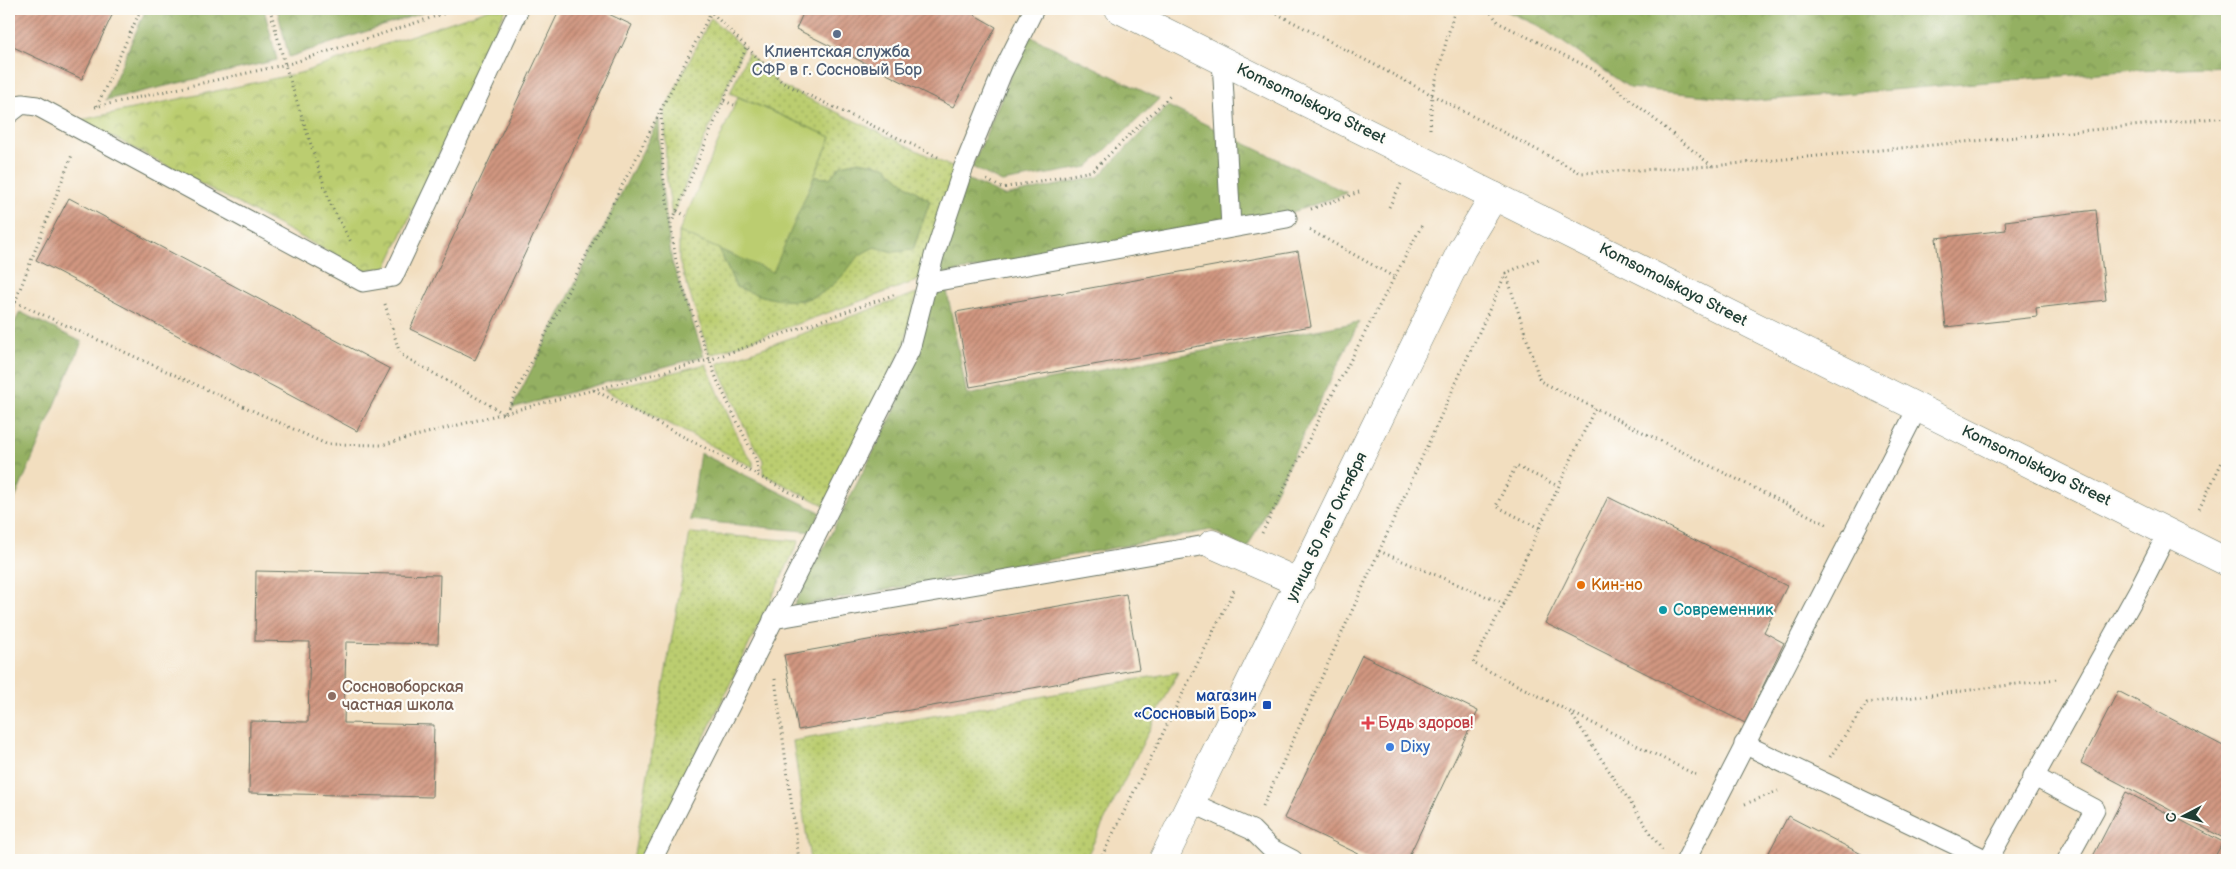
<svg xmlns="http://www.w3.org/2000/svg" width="2236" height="869" font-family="'Balsamiq Sans',sans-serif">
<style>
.grass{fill:url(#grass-dots);stroke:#6d8552}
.forest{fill:url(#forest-crowns);stroke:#5a764b}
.park{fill:url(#park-crowns);stroke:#6d8552}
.pitch{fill:#bbcd70;stroke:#6d8552}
.building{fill:url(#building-hatch)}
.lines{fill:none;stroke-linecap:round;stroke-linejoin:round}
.service-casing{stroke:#697565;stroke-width:21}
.minor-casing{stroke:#697565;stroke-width:29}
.tertiary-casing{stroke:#697565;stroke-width:29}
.path{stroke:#697565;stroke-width:3;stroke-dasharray:1 4;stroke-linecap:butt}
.service{stroke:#fff;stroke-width:19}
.minor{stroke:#fff;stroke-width:28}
.tertiary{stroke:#fff;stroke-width:28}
.service-dot{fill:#5c6f8a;stroke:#fdfcf7;stroke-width:2}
.food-dot{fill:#e8710a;stroke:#fdfcf7;stroke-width:2}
.culture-dot{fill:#0f9aa8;stroke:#fdfcf7;stroke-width:2}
.education-dot{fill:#8d6e63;stroke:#fdfcf7;stroke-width:2}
.transit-dot{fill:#1a4fb4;stroke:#fdfcf7;stroke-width:2}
.health-dot{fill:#e0444e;stroke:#fdfcf7;stroke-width:2}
.shop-dot{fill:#3f7fe0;stroke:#fdfcf7;stroke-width:2}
.labels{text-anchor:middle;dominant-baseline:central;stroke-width:4.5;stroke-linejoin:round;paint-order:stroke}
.service-label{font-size:16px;fill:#4e5e75;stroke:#fdfcf7}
.street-label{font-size:16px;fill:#1f3d34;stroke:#fdfcf7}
.food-label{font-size:16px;fill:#c56008;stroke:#fdfcf7;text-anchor:start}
.culture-label{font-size:16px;fill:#0d838f;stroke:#fdfcf7;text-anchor:start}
.education-label{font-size:16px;fill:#785e54;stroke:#fdfcf7;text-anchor:start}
.transit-label{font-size:16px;fill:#164399;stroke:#fdfcf7;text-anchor:end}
.health-label{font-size:16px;fill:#be3a42;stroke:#fdfcf7;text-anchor:start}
.shop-label{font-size:16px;fill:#366cbe;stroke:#fdfcf7;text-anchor:start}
</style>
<defs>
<pattern id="grass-dots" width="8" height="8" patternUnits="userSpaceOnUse" patternTransform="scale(1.25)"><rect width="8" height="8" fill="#bbcd70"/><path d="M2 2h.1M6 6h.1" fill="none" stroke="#97a85d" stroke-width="1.8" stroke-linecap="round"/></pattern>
<pattern id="forest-crowns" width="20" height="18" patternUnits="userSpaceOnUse" patternTransform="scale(1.25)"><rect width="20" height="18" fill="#94b062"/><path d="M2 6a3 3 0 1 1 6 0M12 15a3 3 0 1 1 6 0" fill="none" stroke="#789052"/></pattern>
<pattern id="park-crowns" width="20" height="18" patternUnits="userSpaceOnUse" patternTransform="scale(1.25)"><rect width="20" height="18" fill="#bbcd70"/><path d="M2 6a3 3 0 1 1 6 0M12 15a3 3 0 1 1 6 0" fill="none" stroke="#97a85d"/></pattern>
<pattern id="building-hatch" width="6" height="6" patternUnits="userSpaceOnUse" patternTransform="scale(1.25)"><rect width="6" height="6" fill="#d19680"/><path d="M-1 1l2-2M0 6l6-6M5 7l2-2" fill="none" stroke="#a97c6a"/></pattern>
</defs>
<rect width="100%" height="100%" fill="#fdfcf7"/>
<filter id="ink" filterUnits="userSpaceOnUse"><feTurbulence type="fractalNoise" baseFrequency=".02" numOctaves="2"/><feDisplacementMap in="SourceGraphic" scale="10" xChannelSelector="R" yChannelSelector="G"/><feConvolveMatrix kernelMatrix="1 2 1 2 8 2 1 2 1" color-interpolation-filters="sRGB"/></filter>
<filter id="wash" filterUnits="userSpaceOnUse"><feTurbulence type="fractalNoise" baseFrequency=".0096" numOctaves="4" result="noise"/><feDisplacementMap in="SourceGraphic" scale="20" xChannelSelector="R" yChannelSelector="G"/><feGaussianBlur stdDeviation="1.12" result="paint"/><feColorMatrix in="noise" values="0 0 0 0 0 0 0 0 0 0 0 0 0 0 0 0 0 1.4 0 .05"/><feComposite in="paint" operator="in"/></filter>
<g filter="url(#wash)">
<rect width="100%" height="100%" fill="#f2debf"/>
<!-- grass -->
<g class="grass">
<path d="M711,18L743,48L672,216L666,173L665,109Z"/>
<path d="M748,53L780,85L958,170L922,279L710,355L679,261V232L719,249L736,287L801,301L820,294L843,275L856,256L875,246L893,252L913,249L930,201L908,186L841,165L830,178L814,177L831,137L730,93Z"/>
<path d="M917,293L904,345L826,506L763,474V460L749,437L717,364Z"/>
<path d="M706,364L741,445L753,462V467L604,390Z"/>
<path d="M690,533L799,541L645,860H633Z"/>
<path d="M1178,672L1085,860H810L793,741Z"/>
</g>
<!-- forest -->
<g class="forest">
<path d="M146,9H264L277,60L106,100Z"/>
<path d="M277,9H434L289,57Z"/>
<path d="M1502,9H2227V66L2136,70L1755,101L1630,88L1539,26Z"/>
<path d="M1028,35L1159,99L1088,167L1002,182L972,167Z"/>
<path d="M1168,106L1347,193L1287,214L937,275L967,179L1004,196L1098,177Z"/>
<path d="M659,119L660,174L672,262L704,356L512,408Z"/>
<path d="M859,161L885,166L908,186L930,201L913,250L893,252L875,247C853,257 858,258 843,275C811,311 777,303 736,287L719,249L773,272L814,177L830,178L841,165Z"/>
<path d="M947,291L967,395L1359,322L1247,549L1211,530L793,607L896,408L916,351L929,295Z"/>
<path d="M20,312L82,342L9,513V334Z"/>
<path d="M700,453L820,512L813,532L690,520Z"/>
</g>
<!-- park -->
<path class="park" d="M490,9H506L386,268L363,270L81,120L300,73Z"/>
<!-- pitch -->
<path class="pitch" d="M738,97L831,137L773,272L679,232Z"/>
<g id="blocks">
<!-- building -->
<g class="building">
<path d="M9,9H115L82,79L9,45Z"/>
<path d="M560,9H598L632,25L475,360L410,329Z"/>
<path d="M805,9H964L996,27L953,107L796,29Z"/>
<path d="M69,198L390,369L357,431L36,260Z"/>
<path d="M2096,210L2106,300L2036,308L2037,317L1946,327L1936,238L2006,230L2005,221Z"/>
<path d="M1298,251L1311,326L970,387L956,312Z"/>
<path d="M1608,497L1787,586L1764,632L1784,643L1745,723L1545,623Z"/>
<path d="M256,571L440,575L438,644L346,642L344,723L434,725L432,797L249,793L250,721L308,722L310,642L255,641Z"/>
<path d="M1126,594L1139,669L798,730L784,655Z"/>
<path d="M1362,655L1478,711L1407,860H1371L1284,818Z"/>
<path d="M2118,691L2227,748V840L2081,763Z"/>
<path d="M2126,792L2223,842L2213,860H2091Z"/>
<path d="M1788,816L1873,860H1765Z"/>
</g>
</g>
</g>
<g filter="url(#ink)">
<use href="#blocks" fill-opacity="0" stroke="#697565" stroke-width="1"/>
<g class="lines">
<!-- service casing -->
<g class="service-casing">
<g id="service">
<path d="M1222,60L1231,227"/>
<path d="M9,114L22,104L37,106L363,282L393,277L519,9"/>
<path d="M927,283L1287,218"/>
<path d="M773,619L1212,544"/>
<path d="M1744,744L1987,860"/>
<path d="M2033,776L2095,809L2067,860"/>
<path d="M1192,803L1252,830L1270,848L1293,860"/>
<path d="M652,860L910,350L934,256L963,169L1002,73L1034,9"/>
<path d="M1686,860L1918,407"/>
<path d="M1988,860L2139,589L2168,532"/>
</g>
</g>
<!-- minor casing -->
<g class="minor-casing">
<path id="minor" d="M1212,544L1300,583"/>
</g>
<!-- tertiary casing -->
<g class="tertiary-casing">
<g id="tertiary">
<path d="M1119,9L2227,562"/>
<path d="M1163,860L1462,249L1494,196"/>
</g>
</g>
<!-- path -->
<g class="path">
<path d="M270,9L285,65L330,203L352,244"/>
<path d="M712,9L711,12L783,83L938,157"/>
<path d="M1268,9L1581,173L1712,166L2227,117"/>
<path d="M1488,9L1499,23L1594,70L1712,166"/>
<path d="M724,101L734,105"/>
<path d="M97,106L141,9"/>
<path d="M95,107L292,63L458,9"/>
<path d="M661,109L663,174L676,261L682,286L717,380L756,460L759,476"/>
<path d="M1430,129L1432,94L1455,9"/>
<path d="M987,180L1002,188L1092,171L1171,95"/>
<path d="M1389,207L1401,184"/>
<path d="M1311,209L1359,192"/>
<path d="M677,211L686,216"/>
<path d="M671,224L746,48"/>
<path d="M1310,230L1394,277"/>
<path d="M1506,273L1540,381L1595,408"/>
<path d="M15,302L72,155"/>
<path d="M385,304L400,354L505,414L711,12L706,9"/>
<path d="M9,315L15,302L326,444L381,445L709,360L896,294"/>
<path d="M594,390L805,500"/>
<path d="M2199,509L2227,452"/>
<path d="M1539,528L1496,506L1516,466L1558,486"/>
<path d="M1262,533L1314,429L1422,225"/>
<path d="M1379,551L1504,604L1595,408L1828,525"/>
<path d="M1504,604L1473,663L1698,776"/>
<path d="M775,679L799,860"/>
<path d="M1570,712L1662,850"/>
<path d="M1830,757L1867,703L2057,679"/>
<path d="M1745,804L1778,791"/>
<path d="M1263,806L1506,273L1541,258"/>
<path d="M1100,860L1235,588"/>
</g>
<!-- service -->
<use href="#service" class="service"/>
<!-- minor -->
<use href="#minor" class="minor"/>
<!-- tertiary -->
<use href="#tertiary" class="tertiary"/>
</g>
</g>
<!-- markers -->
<circle class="service-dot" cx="837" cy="34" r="5"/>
<circle class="food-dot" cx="1581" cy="585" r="5"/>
<circle class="culture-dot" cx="1663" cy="610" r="5"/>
<circle class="education-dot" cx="332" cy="696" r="5"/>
<rect class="transit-dot" x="1262" y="700" width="10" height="10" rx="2.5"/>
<path class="health-dot" d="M1365.5 715.5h5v5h5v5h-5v5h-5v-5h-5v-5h5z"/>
<circle class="shop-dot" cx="1390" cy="747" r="5"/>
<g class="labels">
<!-- service labels -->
<g class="service-label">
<text x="837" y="52">Клиентская служба<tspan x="837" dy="18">СФР в г. Сосновый Бор</tspan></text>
</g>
<!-- street labels -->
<g class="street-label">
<text transform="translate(1311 104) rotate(26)">Komsomolskaya Street</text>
<text transform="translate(1673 285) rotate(27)">Komsomolskaya Street</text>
<text transform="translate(2036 466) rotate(26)">Komsomolskaya Street</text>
<text transform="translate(1327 527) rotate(-64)">улица 50 лет Октября</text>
</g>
<!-- food labels -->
<g class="food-label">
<text x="1591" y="585">Кин-но</text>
</g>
<!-- culture labels -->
<g class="culture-label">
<text x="1673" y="610">Современник</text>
</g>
<!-- education labels -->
<g class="education-label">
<text x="342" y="687">Сосновоборская<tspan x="342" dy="18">частная школа</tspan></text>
</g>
<!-- transit labels -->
<g class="transit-label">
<text x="1257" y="696">магазин<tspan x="1257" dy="18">«Сосновый Бор»</tspan></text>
</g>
<!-- health labels -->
<g class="health-label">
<text x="1378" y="723">Будь здоров!</text>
</g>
<!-- shop labels -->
<g class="shop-label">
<text x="1400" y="747">Dixy</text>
</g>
</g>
<!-- margin -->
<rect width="2236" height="869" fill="none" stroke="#fdfcf7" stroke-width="30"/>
<!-- north arrow -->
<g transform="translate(2184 816) rotate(264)" stroke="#fdfcf7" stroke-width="4" paint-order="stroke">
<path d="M0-4L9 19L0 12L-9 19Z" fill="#1f3d34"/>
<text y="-8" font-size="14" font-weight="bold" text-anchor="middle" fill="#1f3d34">С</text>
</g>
</svg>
